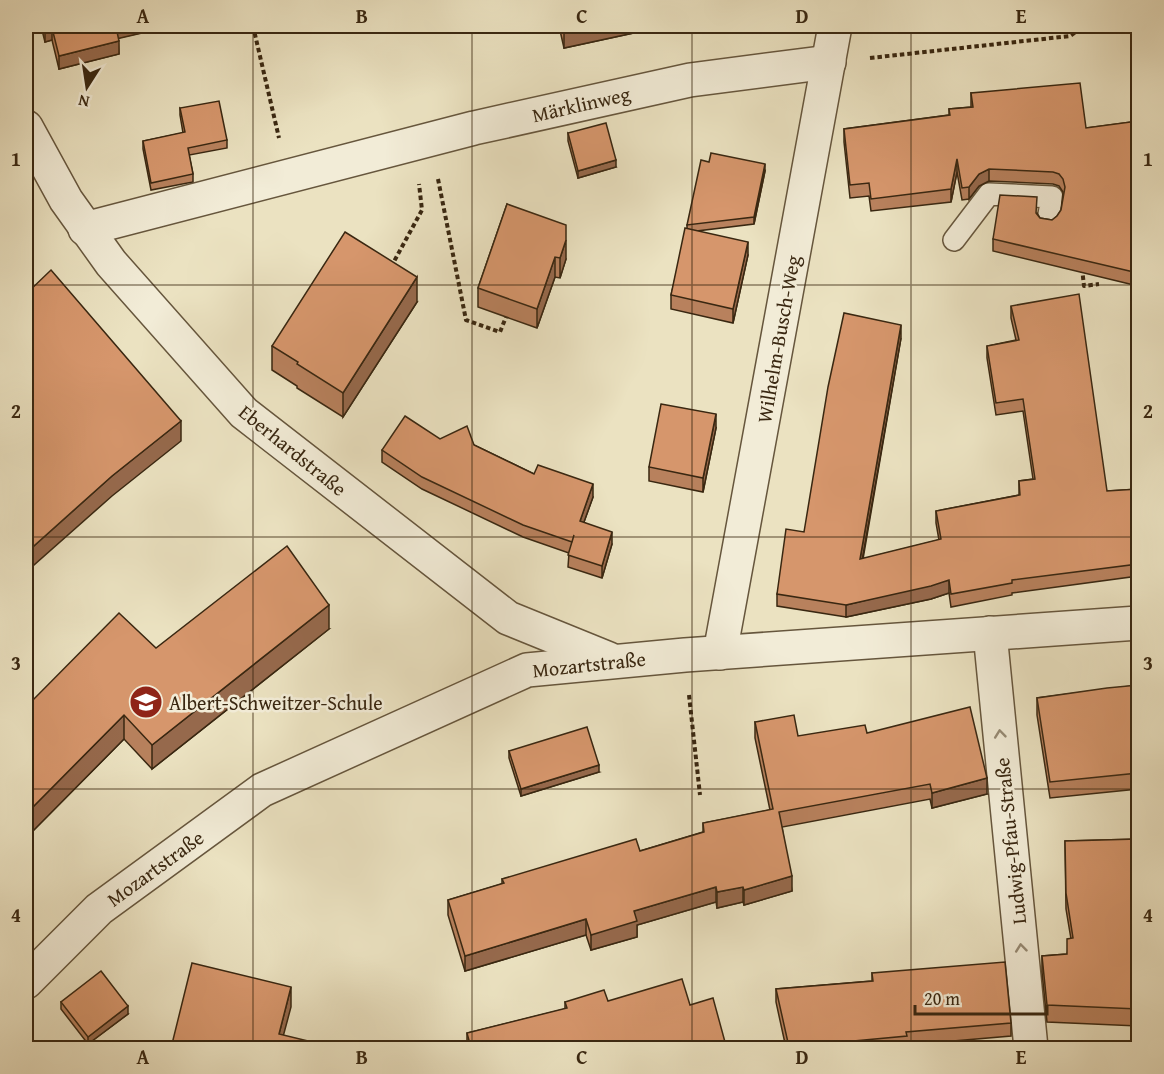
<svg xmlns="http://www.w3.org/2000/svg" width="1164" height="1074" font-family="'Gentium Book Plus',serif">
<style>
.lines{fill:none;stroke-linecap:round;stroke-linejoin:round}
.lane-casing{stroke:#66563d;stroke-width:24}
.street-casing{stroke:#66563d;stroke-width:36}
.path{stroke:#392711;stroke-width:4;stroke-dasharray:4.5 3;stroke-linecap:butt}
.lane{stroke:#f2ecd7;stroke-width:21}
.street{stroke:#f2ecd7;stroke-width:33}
.wall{fill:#b8815d;stroke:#392711;stroke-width:1.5}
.shaded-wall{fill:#96694c;stroke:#392711;stroke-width:1.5}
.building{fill:#d6966c;stroke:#392711;stroke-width:1.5}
.oneway{stroke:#968a74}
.grid{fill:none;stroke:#392711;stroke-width:1.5;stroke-opacity:0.55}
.labels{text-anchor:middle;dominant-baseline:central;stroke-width:5;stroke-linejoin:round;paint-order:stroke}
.street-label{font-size:20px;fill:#392711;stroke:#f2ecd7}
.poi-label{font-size:20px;fill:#392711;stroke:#f2ecd7;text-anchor:start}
.neatline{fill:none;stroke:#392711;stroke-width:2}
.grid-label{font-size:20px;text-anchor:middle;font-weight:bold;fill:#392711}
</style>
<rect width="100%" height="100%" fill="#ebe2c1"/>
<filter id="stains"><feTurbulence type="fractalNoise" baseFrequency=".00333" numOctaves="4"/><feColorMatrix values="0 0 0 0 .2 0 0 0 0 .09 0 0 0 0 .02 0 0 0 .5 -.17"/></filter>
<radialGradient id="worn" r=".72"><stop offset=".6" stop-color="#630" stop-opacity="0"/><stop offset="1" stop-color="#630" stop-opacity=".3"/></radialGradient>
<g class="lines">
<!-- lane casing -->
<g class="lane-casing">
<path id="lane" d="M954,240L989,194L1052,197L1048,220"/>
</g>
<!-- street casing -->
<g class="street-casing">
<g id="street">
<path d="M26,127L66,200L111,263L244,413L508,618L609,659"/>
<path d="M85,229L474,128L690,80L829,62"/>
<path d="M990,633L1031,1048"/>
<path d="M720,653L835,26"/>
<path d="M26,982L99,909L262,790L527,670L685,655L1138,623"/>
</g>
</g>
<!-- path -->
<g class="path">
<path d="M253,26L279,138"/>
<path d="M870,58L1070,36L1084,26"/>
<path d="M438,179L466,320L500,332L506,317"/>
<path d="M391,267L422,210L419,184"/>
<path d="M1082,268L1084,286L1099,284"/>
<path d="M689,695L700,795"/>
</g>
<!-- lane -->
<use href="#lane" class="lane"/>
<!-- street -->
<use href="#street" class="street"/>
</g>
<!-- wall -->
<g class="wall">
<path d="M41,26H172L118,38L119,54L59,69L52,40L45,42Z"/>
<path d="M559,26H666L564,48Z"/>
<path d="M971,93L1086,128L1138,121V286L993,251V239L1037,213L1040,218L1052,220L1057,216L1061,210L1063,192L1059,186L1053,184L989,181L979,186L969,199L962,200L957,172L951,202L871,211L869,196L850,198L844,142V129L949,115V109L971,107Z"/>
<path d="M180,108L227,140V148L189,155L193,174V182L151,190L143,149V141L183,133L180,115Z"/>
<path d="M568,133L616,167L578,178L568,141Z"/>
<path d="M765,171L754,224L697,231L748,255L733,323L671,309V295L687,229V225Z"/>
<path d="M507,204L566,259L560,278L555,277L537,328L478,307V288Z"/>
<path d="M417,302L343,417L297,388V386L272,370V346Z"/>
<path d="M1011,306L1107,491L1138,489V576L1012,593V595L951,607L949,593L931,599L846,617L777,606V594L804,532L901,338L863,559L939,540L936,523V511L1019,495V481L1033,479L1023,411L996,415L987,358V346L1016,340L1011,318Z"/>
<path d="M716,428L703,492L649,481V467Z"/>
<path d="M440,439L474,445L534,474L593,497L584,522L612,544L602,578L568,567L569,553L523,537L422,489L382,462V450Z"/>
<path d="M329,629L152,769L124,739L26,838L156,648Z"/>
<path d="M1138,685V789L1050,798L1037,715V698Z"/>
<path d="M755,722L798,736L867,733L987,794L932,808L930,799L782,827L792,891L744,905L743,902L717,908L716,902L637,925V937L591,950L586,935L465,971L448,915V900L502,884V879L640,851L703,832V823L770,810L755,738Z"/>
<path d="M509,751L599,772L521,796L509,758Z"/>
<path d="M1138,839V1026L1047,1022L1042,972V956L1067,954L1071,939L1066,909L1065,841Z"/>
<path d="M872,973L1011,1023V1036L907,1045V1048H786L776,1002V989L872,981Z"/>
<path d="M608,1001L690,1005L725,1048H468L467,1045V1033L565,1009V1002Z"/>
<path d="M61,1002L128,1014L88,1044L61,1009Z"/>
</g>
<!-- shaded-wall -->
<g class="shaded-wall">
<path d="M122,26H172L116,39V27Z"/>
<path d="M579,26H666L564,48V29Z"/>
<path d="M52,28V40L45,42V30Z"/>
<path d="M119,41V54L59,69V56Z"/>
<path d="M957,159V172L951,202V189Z"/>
<path d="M616,160V167L578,178V171Z"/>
<path d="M765,164V171L754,224V217Z"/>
<path d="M989,169V181L979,186L969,199V187L979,174Z"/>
<path d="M566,240V259L560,278V258Z"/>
<path d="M748,242V255L733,323V309Z"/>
<path d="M555,257V277L537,328V309Z"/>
<path d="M417,277V302L343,417V393Z"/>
<path d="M901,325V338L860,572V559Z"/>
<path d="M716,414V428L703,492V478Z"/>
<path d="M181,421V441L112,496L26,572V553L112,476Z"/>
<path d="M593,484V497L580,533V521Z"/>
<path d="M612,532V544L602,578V566Z"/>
<path d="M949,580V593L931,599L846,617V605Z"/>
<path d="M329,605V629L152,769V745Z"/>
<path d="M124,715V739L26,838V814Z"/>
<path d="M599,765V772L521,796V789Z"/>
<path d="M987,778V794L932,808V793Z"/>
<path d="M792,876V891L744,905V890Z"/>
<path d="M716,887V902L637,925V937L591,950V935L634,911Z"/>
<path d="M743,887V902L717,908V892Z"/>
<path d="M586,919V935L465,971V956Z"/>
<path d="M291,987V1007L280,1048L279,1034Z"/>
<path d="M128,1006V1014L88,1044V1037Z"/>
<path d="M725,1042V1048H702Z"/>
</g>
<!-- building -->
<g class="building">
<path d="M44,26H122L116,27L119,41L59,56L52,28L45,30Z"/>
<path d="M563,26H579L564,29Z"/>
<path d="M1080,83L1086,128L1138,121V273L993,239L1000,195L1037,197L1036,213L1040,218L1052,220L1057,216L1061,210L1065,187L1063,179L1059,174L1053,172L989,169L979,174L969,187L962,188L957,159L951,189L871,199L869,183L850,185L844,129L950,115L949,109L973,107L971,93Z"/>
<path d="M219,101L227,140L188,148L193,174L151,183L143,141L185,132L180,108Z"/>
<path d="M606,123L616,160L578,171L568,133Z"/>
<path d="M711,153L765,164L754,217L687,225L701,160L709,162Z"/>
<path d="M507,204L566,225V240L560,258L555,257L537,309L478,288Z"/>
<path d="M685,228L748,242L733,309L671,295Z"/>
<path d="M345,232L417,277L343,393L297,364L298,362L272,346Z"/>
<path d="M51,270L181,421L112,476L26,553V294Z"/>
<path d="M1079,294L1107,491L1138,489V564L1012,580V583L951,594L949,580L931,586L846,605L777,594L786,529L804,532L828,387L844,313L901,325L860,559L941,539L936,511L1020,495L1019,481L1035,479L1023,399L996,403L987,346L1019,340L1011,306Z"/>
<path d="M661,404L716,414L703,478L649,467Z"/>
<path d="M405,416L440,439L467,426L474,445L534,474L538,465L593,484L580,521L612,532L602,566L568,555L574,535L572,542L523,525L422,477L382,450Z"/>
<path d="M287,546L329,605L152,745L124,715L26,814V707L119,613L156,648Z"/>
<path d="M1138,685V773L1050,782L1037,698L1107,688Z"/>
<path d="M970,707L987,778L932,793L930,784L779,812L792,876L744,890L743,887L717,892L716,887L634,911L637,921L591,935L586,919L465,956L448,900L504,883L502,879L636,839L640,851L704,832L703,823L773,809L755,722L794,715L798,736L865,725L867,733Z"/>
<path d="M587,727L599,765L521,789L509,751Z"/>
<path d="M1138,839V1009L1047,1005L1042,956L1067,954V939L1073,938L1066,893L1065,841Z"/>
<path d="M1005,962L1011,1023L906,1032L907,1036L789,1047L776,989L873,981L872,973Z"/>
<path d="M192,963L291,987L279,1034L337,1048H171Z"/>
<path d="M101,971L128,1006L88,1037L61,1002Z"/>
<path d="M682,979L690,1005L713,998L725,1042L702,1048H471L467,1033L567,1008L565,1002L604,990L608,1001Z"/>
</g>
<!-- one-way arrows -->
<defs><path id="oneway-chevron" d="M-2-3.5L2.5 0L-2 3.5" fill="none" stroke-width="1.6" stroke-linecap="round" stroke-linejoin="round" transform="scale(1.5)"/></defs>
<g class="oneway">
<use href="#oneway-chevron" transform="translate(1000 734) rotate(-96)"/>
<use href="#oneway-chevron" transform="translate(1021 948) rotate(-96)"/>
</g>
<!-- grid -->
<path class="grid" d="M253,26V1048M472,26V1048M692,26V1048M911,26V1048M26,285H1138M26,537H1138M26,789H1138"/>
<!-- icons -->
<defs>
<g id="school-disc" transform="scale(1.725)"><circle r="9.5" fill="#8f2418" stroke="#f2ecd7"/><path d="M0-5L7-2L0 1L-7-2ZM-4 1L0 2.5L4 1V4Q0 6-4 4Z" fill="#fff"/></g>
</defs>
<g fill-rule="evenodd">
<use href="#school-disc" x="146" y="702"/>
</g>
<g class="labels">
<!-- street labels -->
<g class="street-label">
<text transform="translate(581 104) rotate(-13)">Märklinweg</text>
<text transform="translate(778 339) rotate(-80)">Wilhelm-Busch-Weg</text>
<text transform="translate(293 450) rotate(39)">Eberhardstraße</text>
<text transform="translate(589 664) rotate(-6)">Mozartstraße</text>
<text transform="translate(1010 841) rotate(-96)">Ludwig-Pfau-Straße</text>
<text transform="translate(155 868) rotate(-36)">Mozartstraße</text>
</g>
<!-- poi labels -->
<g class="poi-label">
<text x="169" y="702">Albert-Schweitzer-Schule</text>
</g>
</g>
<!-- margin -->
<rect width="1164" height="1074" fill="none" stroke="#ebe2c1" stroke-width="66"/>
<!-- north arrow -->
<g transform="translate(87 87) rotate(192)" stroke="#f2ecd7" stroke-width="4.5" paint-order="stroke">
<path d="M0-4.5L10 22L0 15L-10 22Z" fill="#392711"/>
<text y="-9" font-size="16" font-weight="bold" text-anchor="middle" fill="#392711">N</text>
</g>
<!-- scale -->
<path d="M915 1005v9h132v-9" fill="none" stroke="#392711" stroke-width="3"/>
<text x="924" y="1005" font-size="18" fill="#392711" stroke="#f2ecd7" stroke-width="4.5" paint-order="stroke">20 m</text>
<rect x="33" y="33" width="1098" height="1008" class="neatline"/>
<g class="grid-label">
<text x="143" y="23">A</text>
<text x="362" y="23">B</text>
<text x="582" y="23">C</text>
<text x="802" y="23">D</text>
<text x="1021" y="23">E</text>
<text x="16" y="166">1</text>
<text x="1148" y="166">1</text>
<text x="16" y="418">2</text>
<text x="1148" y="418">2</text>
<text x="16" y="670">3</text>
<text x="1148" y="670">3</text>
<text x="16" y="922">4</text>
<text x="1148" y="922">4</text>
<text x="143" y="1064">A</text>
<text x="362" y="1064">B</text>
<text x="582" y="1064">C</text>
<text x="802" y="1064">D</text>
<text x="1021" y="1064">E</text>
</g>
<rect width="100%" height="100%" filter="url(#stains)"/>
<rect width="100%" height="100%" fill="url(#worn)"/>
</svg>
